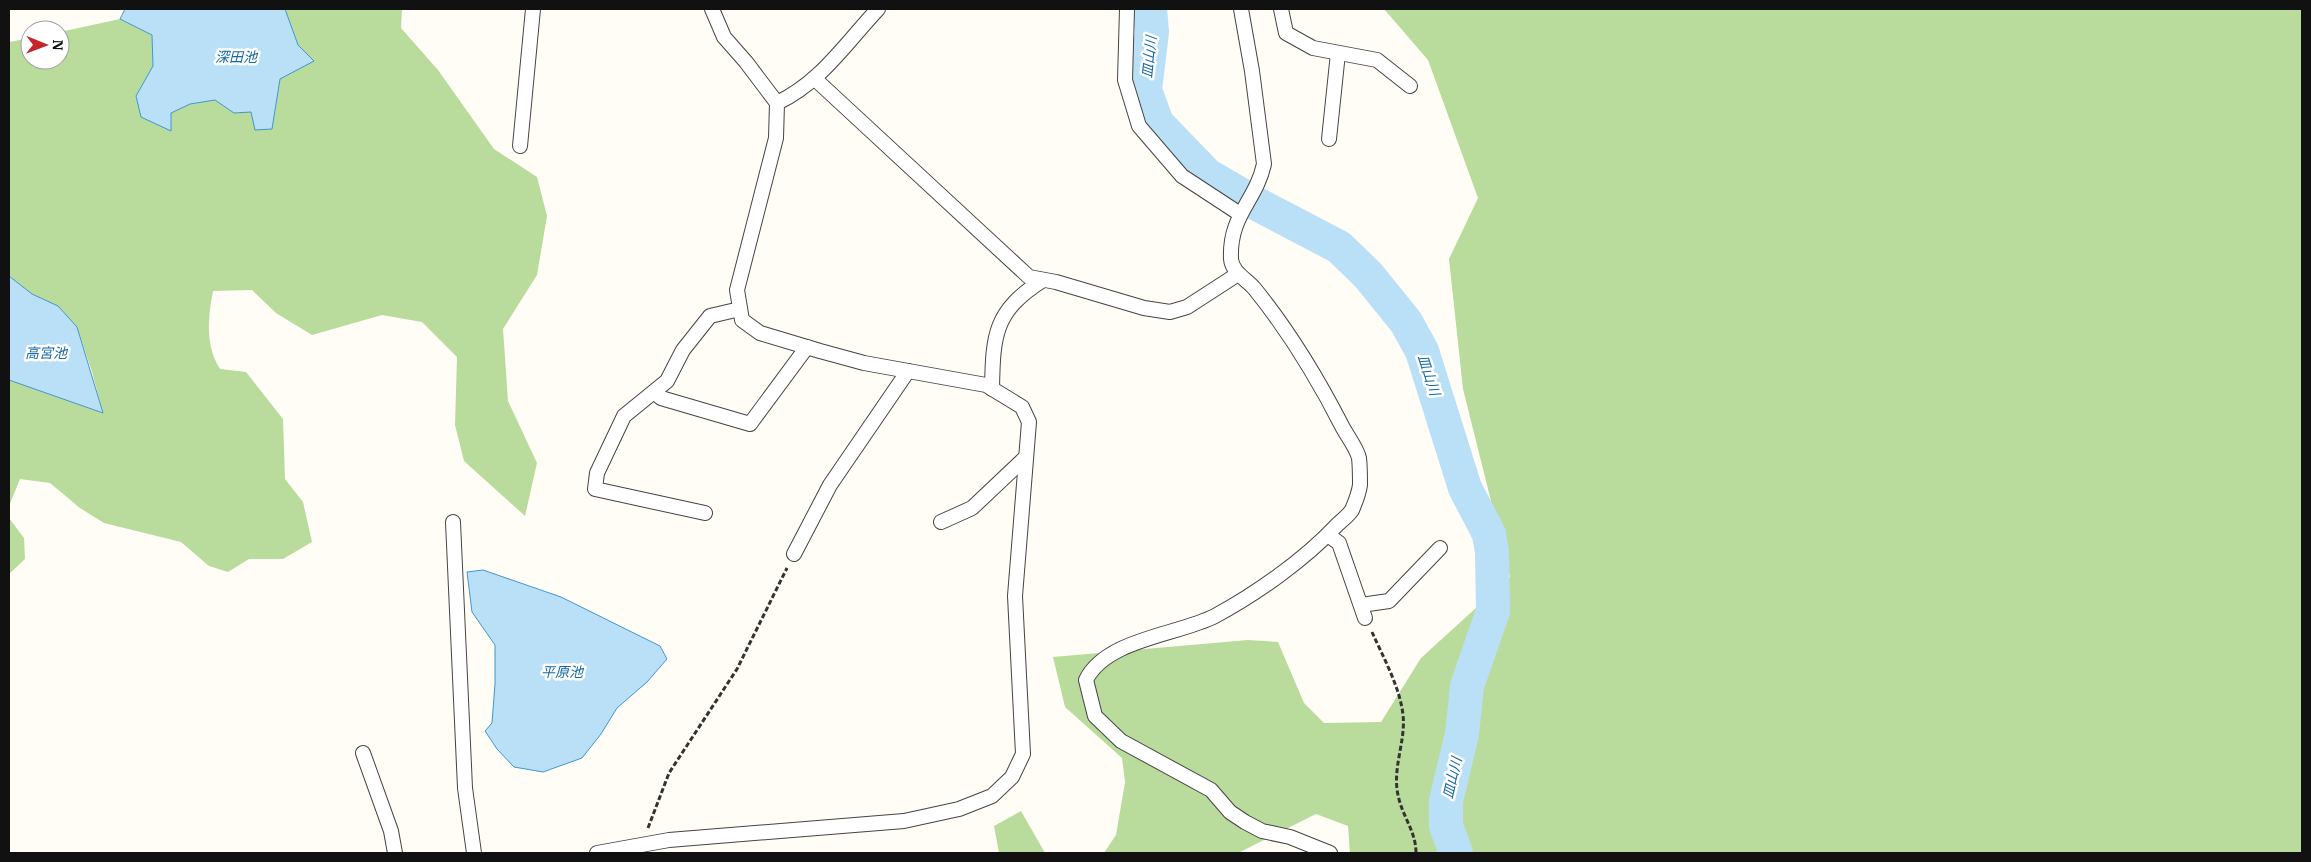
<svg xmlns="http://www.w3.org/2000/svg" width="2311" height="862" font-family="'IBM Plex Serif','Noto Sans JP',serif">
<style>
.forest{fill:#b9dc9c}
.water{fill:#b9e0f7;stroke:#3f96cf}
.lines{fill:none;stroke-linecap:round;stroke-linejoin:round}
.river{stroke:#b9e0f7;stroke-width:34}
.street-casing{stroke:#444;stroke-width:16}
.path{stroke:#333;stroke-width:3;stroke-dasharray:5 2.5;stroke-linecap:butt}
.street{stroke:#fff;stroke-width:14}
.labels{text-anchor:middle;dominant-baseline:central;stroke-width:5;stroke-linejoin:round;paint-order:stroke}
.water-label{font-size:14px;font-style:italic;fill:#1768a6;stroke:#fff}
</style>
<rect width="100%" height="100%" fill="#fffdf5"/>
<!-- forest -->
<g class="forest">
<path d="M285,9H402L401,28L438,70L494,149L537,177L547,216L537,275L503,329L508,401L537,463L525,516L464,461L455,425L457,357L422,322L382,315L312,335L276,313L252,290L213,291C208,316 205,346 220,369L246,372L283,419L285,479L303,502L312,542L283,559H249L228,572L209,566L181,542L104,523L80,508L50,483L20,479L9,506V380L103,413L92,372L77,327L58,306L32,294L9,276V42L30,38V60H60V32L120,19L152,35L153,66L136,96L171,131V113L189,104L215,100L234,113L251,111L256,130L272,128L280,79L298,45Z"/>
<path d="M1384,9H2302V853H1350L1348,826L1316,814L1238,853H1104L1116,835L1125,782L1122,758L1065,707L1053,657L1248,640L1278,642L1304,703L1324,723L1381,722L1421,658L1510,577L1463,389L1449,259L1478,198L1428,60Z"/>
<path d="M9,518L24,538L25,559L9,574Z"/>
<path d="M1021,811L1045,853H999L994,826Z"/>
</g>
<!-- water -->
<g class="water">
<path d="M125,9H285L298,45L314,61L280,79L272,129L255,130L251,112L234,113L215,100L190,104L171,113V131L141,117L136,96L153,66L152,35L120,19Z"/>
<path d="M9,276L32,294L58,306L77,327L103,413L9,380Z"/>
<path d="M483,570L561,597L660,646L667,659L647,682L617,708L601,734L582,758L543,772L514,767L497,749L485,731L492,723L495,684V645L472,612L467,572Z"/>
</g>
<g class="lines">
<!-- river -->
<path class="river" d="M1150,9L1152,32L1145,90L1157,123L1207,175L1255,203L1339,247L1368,275L1406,322L1422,351L1465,488L1489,534L1492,552L1493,611L1467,686L1462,734L1446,801V826L1456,853"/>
<!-- street casing -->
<g class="street-casing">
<g id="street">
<path d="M1127,9L1125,80L1139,126L1182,176L1240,214"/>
<path d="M1241,9L1252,71L1264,164C1256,201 1229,215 1231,259C1232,272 1246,279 1254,288C1289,331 1318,379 1343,428C1348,437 1357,449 1359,458C1360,466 1360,477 1360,485C1359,492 1355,503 1352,510C1348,516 1341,521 1336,526C1304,560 1256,594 1215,616C1178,635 1106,639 1086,680L1095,716L1121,741L1211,790L1230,812L1245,822L1262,831L1290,837L1330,853"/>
<path d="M1281,9L1286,33L1313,48L1377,60L1410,86"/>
<path d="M815,79L1029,277L1056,282L1144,308L1170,312L1187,307L1238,274"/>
<path d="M777,103C821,82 846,43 878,9"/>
<path d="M1329,139L1338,53"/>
<path d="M520,146L533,9"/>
<path d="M992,389C993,335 994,311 1043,280"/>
<path d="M654,392L661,398L750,424L807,347"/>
<path d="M705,513L595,489L597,473L624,416L667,381L683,350L710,316L740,309"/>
<path d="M453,522L465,788L474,853"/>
<path d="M941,522L972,508L1026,457"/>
<path d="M1328,535L1339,543L1365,618"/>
<path d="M794,554L830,485L908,371"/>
<path d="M1361,605L1389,601L1440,548"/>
<path d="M363,753L391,831L395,853"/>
<path d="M597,853L669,840L904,821L959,809L992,796L1012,777L1023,754L1015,596L1029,422L1022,407L986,385L864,363L820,351L760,333L742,320L737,290L776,138L777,103L746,62L724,37L712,9"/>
</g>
</g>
<!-- path -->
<g class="path">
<path d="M1372,632C1383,657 1400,687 1403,715C1406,741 1392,768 1398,795C1402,816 1416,831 1416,853"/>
<path d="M648,828L669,773L737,669L787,568"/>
</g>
<!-- street -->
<use href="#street" class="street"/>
</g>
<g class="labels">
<!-- water labels -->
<g class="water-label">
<text x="236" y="57">深田池</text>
<text transform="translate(1149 57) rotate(-84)">皿山川</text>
<text x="46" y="353">高宮池</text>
<text transform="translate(1429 375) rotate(72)">皿山川</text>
<text x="562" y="672">平原池</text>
<text transform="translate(1452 778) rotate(-77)">皿山川</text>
</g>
</g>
<!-- border -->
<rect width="2311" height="862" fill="none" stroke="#111111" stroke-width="20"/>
<!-- north arrow -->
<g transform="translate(45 45) rotate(91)"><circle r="24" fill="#ffffff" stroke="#a0a0a0"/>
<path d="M0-4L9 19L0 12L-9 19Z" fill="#c4262e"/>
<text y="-8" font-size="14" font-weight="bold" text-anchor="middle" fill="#111111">N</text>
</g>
</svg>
